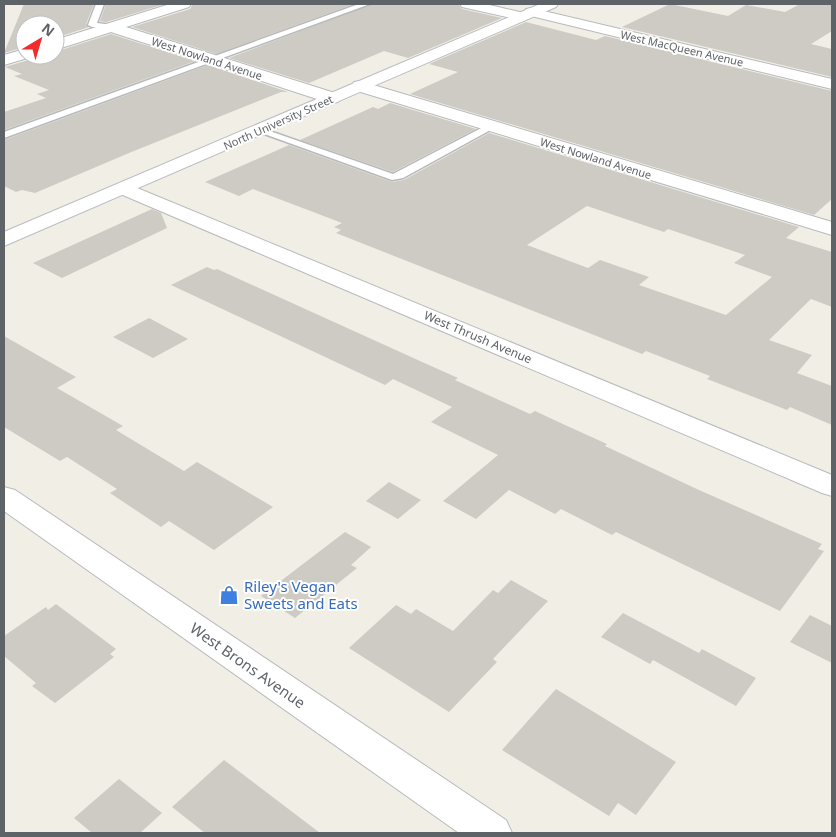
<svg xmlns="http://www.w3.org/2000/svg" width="836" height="837" font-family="'Noto Sans',sans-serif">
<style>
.building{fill:#cecbc5;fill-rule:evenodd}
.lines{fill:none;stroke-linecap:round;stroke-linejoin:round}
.service-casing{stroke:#b7babd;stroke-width:3}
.minor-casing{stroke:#b7babd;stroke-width:2}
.secondary-casing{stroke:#b8bcc1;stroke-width:2}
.service{fill:#fff;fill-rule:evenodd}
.minor{fill:#fff;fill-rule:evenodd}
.secondary{fill:#fff;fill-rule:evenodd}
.labels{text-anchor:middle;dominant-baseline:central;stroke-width:4;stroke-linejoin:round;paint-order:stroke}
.far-street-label{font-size:11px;fill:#5e6367;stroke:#fff}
.street-label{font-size:12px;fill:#5e6367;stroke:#fff}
.near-shop-label{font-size:15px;fill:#366cbe;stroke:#fff;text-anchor:start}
.near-street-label{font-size:15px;fill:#5e6367;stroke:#fff}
</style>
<rect width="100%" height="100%" fill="#f1eee6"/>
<!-- building -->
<g class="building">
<path d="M24,4H94L86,24L89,27L55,38V25H25V47L4,53Z"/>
<path d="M106,4H165L106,22L100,21Z"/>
<path d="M193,4H354L216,54L132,27L190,9Z"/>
<path d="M372,4H458L462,9L502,18L408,58L384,51L309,83L229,58Z"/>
<path d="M670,4L728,16L746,5L785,12L800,4H832V31L811,44L832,49V77L622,27Z"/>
<path d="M526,22L596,40L605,36L832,91V199L814,215L410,94L458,72L429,64Z"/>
<path d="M111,34L195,61L4,130V112L46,98L37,94L49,90L14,76L22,74L5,67L32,59L34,55H55V52Z"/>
<path d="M208,65L288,92H281L129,153L35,193L22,190L16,192L4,186V140Z"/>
<path d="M390,103L476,129L393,172L300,140L373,107L378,109Z"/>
<path d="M489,133L799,227L786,238L832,252V307L811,299L769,340L812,355L797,373L832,386V425L790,407L787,410L707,379L710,376L646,351L642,354L336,233L341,230L334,227L342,223L253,189L239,196L205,182L289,145L392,182L404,180ZM587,206L664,232L668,229L745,255L734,263L772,277L726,315L639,285L649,277L600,260L588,268L527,245Z"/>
<path d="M152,209L161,213L167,228L62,278L33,263Z"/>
<path d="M207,267L214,270L217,269L420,361L458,378L455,380L530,414L535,411L565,425L607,444L605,446L699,490L822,544L818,549L824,551L780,611L616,532L612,535L561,509L555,514L509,490L476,519L443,501L498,455L431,422L452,407L393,379L385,385L171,285Z"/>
<path d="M149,318L188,339L153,358L113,337Z"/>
<path d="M4,336L76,377L57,388L123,426L116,430L184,471L197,462L273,507L214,550L169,521L161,527L110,493L117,489L67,457L60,461L4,427Z"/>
<path d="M389,482L421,500L398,519L366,501Z"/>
<path d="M345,532L371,547L351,565L357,568L295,618L261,596Z"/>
<path d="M511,580L548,601L493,659L497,662L449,712L349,648L396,605L411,614L416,609L453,631L493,590L498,593Z"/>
<path d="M56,604L116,649L110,654L114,657L55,703L32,686L36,683L4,656V636L46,607L48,610Z"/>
<path d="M623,613L699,653L702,649L756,678L736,706L653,660L650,664L601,637Z"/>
<path d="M810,615L832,626V663L790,642Z"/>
<path d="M556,689L676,762L636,815L618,803L609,816L502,750Z"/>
<path d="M224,760L320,833H205L172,807Z"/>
<path d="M119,779L162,813L140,833H92L74,818Z"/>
</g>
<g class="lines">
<!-- service casing -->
<g class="service-casing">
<g id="service">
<path d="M96,4H104L97,23L113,25V29L92,27L88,25Z"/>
<path d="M359,4H370L4,138V132Z"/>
<path d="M491,123L494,124V128L403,178L392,180L253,130L258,127L261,128L393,174Z"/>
</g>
</g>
<!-- minor casing -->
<g class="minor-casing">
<g id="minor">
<path d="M170,4H191L189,7L126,27L338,94L341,98L338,102L332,103L326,102L111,32L55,50V40Z"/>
<path d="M460,4H485L524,13L526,9L531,8L832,79V89L527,15L525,19L520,20L462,7Z"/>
<path d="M25,49V55H32L31,57L4,65V55Z"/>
<path d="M360,81L832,222V235L354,90L352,86L354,82Z"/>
<path d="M125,183L832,475V496L822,493L118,193L115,189L118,185Z"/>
<path d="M4,487L15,490L506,820L512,833H459L4,511Z"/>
</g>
</g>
<!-- secondary casing -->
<g class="secondary-casing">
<path id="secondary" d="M540,4H558L556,7L4,246V232Z"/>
</g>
<!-- service -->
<use href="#service" class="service"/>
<!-- minor -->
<use href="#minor" class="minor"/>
<!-- secondary -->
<use href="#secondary" class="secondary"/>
</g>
<!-- icons -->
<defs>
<g id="shop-bare" transform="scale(1.5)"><path d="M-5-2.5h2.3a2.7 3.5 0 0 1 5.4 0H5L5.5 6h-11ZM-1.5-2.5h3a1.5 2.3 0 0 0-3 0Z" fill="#3f7fe0" stroke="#fff" stroke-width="2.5" paint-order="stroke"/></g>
</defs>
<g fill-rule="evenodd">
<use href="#shop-bare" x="229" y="595"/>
</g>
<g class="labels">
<!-- far-street labels -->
<g class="far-street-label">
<text transform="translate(682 48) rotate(13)">West MacQueen Avenue</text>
<text transform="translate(207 58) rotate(18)">West Nowland Avenue</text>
<text transform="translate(278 122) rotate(-24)">North University Street</text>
<text transform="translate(596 158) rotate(17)">West Nowland Avenue</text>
</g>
<!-- street labels -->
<g class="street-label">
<text transform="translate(478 337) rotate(23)">West Thrush Avenue</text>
</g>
<!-- near-shop labels -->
<g class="near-shop-label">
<text x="244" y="586">Riley's Vegan<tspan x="244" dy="17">Sweets and Eats</tspan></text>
</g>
<!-- near-street labels -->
<g class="near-street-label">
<text transform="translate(248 665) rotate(35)">West Brons Avenue</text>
</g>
</g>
<!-- border -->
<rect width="836" height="837" fill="none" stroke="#5e6367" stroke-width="10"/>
<!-- north arrow -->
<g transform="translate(40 40) rotate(38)"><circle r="24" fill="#ffffff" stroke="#bfc1c2"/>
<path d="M0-4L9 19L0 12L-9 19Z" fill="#f22b2d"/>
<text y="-8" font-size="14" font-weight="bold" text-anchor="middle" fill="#5e6367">N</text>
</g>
</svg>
